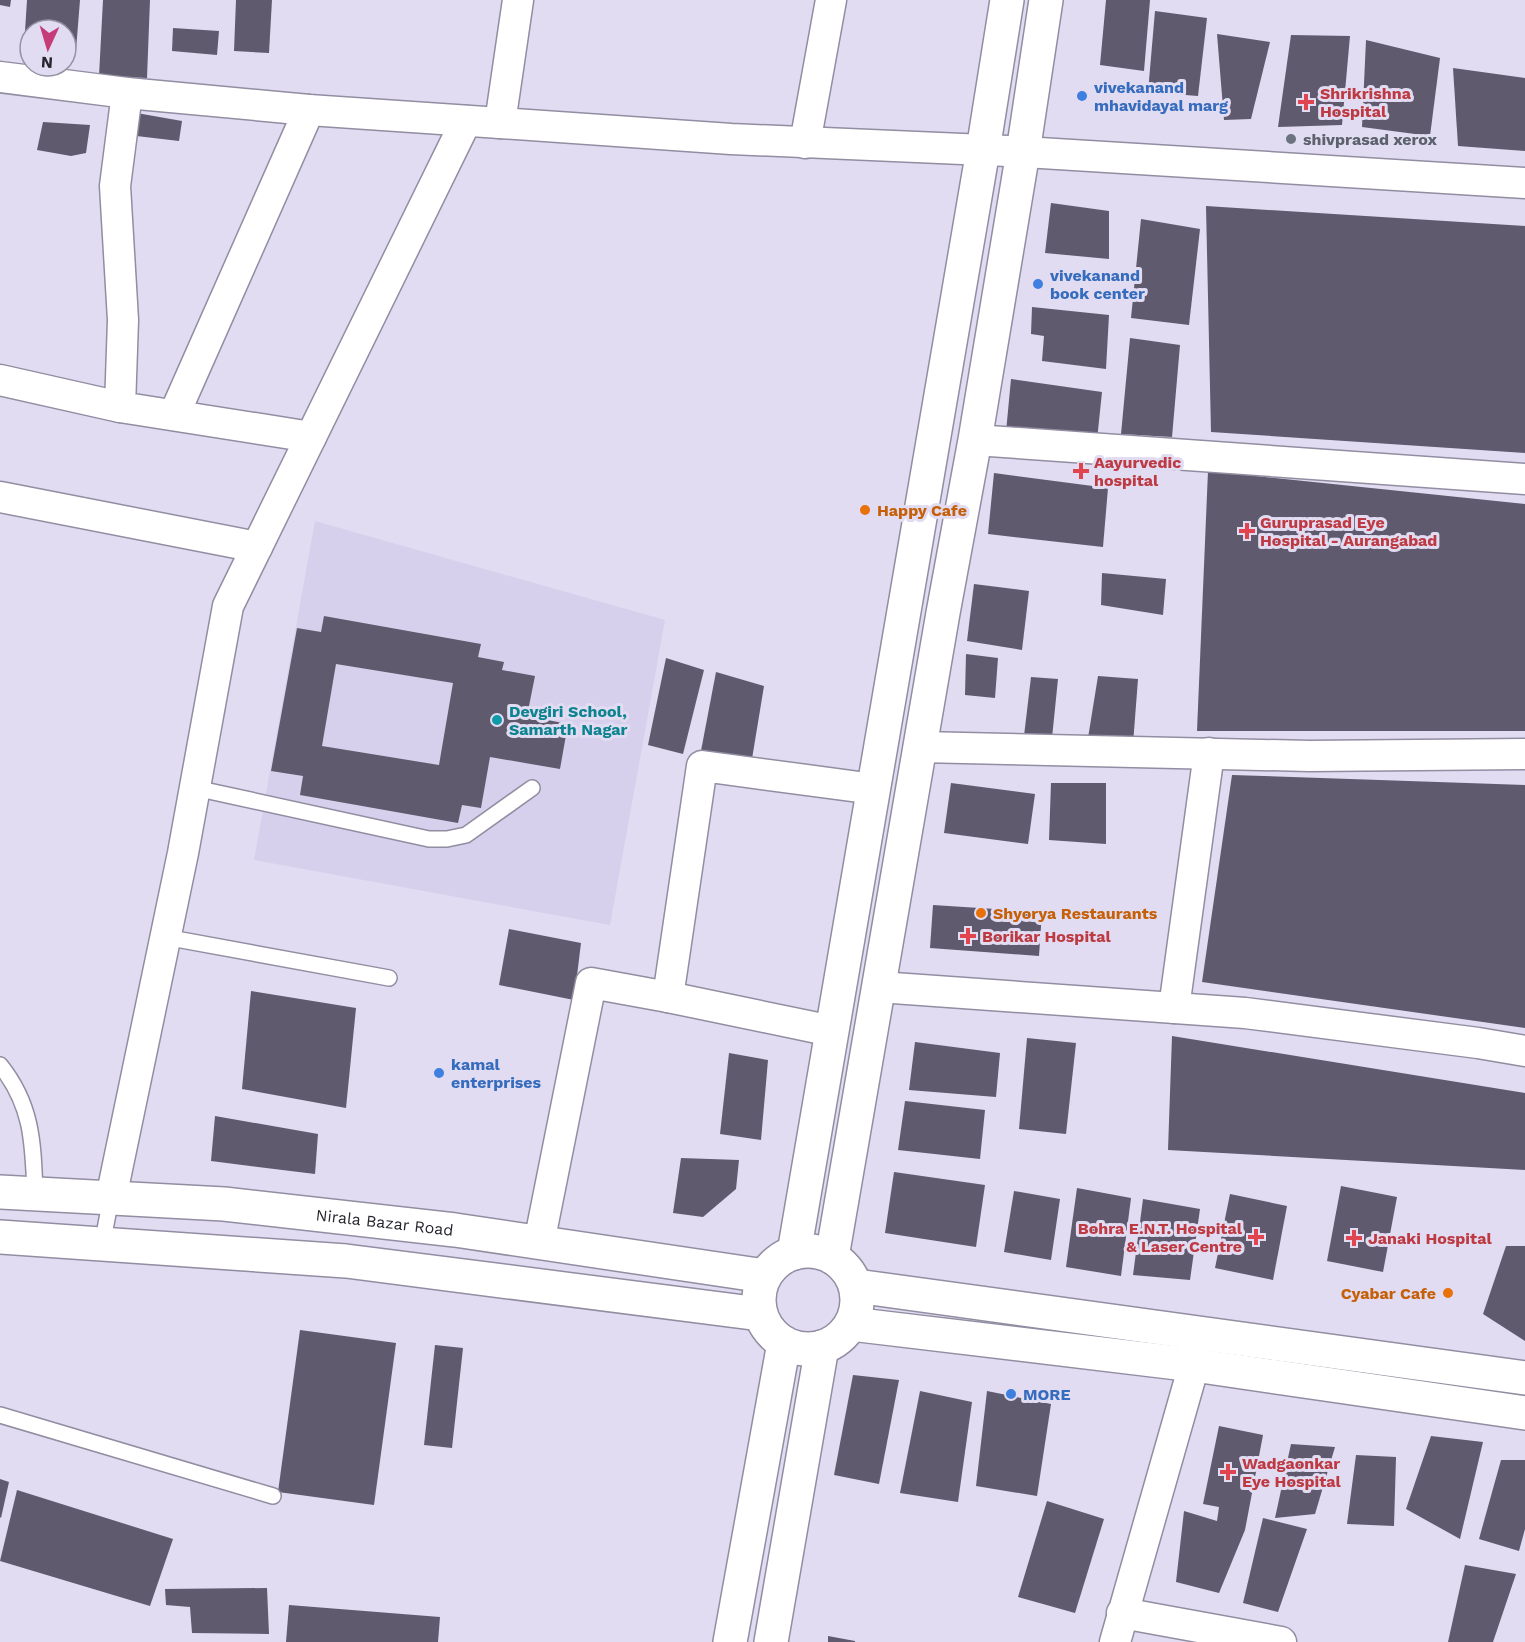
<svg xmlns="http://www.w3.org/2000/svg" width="1525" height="1642" font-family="'Work Sans',sans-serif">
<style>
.built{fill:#d6d0ec}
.building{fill:#5f5a6d;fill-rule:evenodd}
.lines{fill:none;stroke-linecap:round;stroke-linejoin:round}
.lane-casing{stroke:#928da1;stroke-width:18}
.street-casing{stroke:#928da1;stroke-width:33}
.secondary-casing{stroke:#928da1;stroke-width:36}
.lane{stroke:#fff;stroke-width:15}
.street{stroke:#fff;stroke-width:30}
.secondary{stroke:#fff;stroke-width:33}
.shop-dot{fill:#3f7fe0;stroke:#e1dcf2;stroke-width:2}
.health-dot{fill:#e0444e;stroke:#e1dcf2;stroke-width:2}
.worship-dot{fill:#6b7280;stroke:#e1dcf2;stroke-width:2}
.food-dot{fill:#e8710a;stroke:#e1dcf2;stroke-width:2}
.culture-dot{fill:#0f9aa8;stroke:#e1dcf2;stroke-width:2}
.labels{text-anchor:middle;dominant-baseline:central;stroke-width:6;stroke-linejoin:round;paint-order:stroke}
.shop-label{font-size:16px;font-weight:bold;fill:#366cbe;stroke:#e1dcf2;text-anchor:start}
.health-label{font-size:16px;font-weight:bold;fill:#be3a42;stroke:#e1dcf2;text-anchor:start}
.worship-label{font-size:16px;font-weight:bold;fill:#5b616d;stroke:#e1dcf2;text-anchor:start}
.food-label{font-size:16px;font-weight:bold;fill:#c56008;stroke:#e1dcf2;text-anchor:start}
.culture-label{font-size:16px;font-weight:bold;fill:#0d838f;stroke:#e1dcf2;text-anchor:start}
.street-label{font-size:16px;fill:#26242d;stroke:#e1dcf2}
</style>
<rect width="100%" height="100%" fill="#e1dcf2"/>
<!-- built -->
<path class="built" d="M315,521L665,620L610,925L254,860Z"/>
<!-- building -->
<g class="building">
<path d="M0,0H11L10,7L0,5Z"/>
<path d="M27,0H80L76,50H66V30H30V47H24Z"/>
<path d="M103,0H150L147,78L99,76Z"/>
<path d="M236,0H272L269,53L234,51Z"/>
<path d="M1106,0H1150L1144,71L1100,65Z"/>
<path d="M1155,11L1207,18L1198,96L1148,92Z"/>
<path d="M173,28L219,31L217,55L172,51Z"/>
<path d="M1217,34L1270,42L1251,119L1224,120Z"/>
<path d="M1291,35L1350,36L1342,125L1278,127Z"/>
<path d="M1366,40L1440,58L1430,136L1362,127Z"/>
<path d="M1453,68L1525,78V151L1458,146Z"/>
<path d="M131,112L182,121L179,141L128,135Z"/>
<path d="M43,122L90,125L86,153L71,156L37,150Z"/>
<path d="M1051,203L1109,211V259L1045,253Z"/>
<path d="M1206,206L1525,226V453L1211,432Z"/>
<path d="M1141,219L1200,229L1189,325L1131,318Z"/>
<path d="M1032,307L1109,315L1106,369L1042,361L1044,336L1031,334Z"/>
<path d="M1130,338L1180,345L1172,437L1121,434Z"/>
<path d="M1011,379L1102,392L1097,440L1006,432Z"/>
<path d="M1208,471L1525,504V731H1197Z"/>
<path d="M994,473L1108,488L1103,547L988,534Z"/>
<path d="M1102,573L1166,579L1163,615L1101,605Z"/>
<path d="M974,584L1029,591L1022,650L967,641Z"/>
<path d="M324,616L481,644L478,657L504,662L502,670L535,676L527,716L568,724L560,769L490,757L481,808L462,805L458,823L300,795L303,776L271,771L297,628L321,632ZM336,664L453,683L439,765L322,746Z"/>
<path d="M966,654L998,658L995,698L965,695Z"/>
<path d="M666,658L704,670L683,754L648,745Z"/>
<path d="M716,672L764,686L751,765L700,756Z"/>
<path d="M1098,676L1138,679L1133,744L1088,738Z"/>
<path d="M1031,677L1058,679L1052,738L1024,736Z"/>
<path d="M1232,775L1525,785V1028L1202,982Z"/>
<path d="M951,783L1035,794L1028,844L944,833Z"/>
<path d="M1051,783H1106V844L1049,840Z"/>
<path d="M933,905L1042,912L1039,956L930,948Z"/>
<path d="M509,929L581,943L574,1000L499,985Z"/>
<path d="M251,991L356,1008L346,1108L242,1089Z"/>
<path d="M1172,1036L1525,1093V1170L1168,1150Z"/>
<path d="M1027,1038L1076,1043L1066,1134L1019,1129Z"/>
<path d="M915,1042L1000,1053L996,1097L909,1090Z"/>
<path d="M729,1053L768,1060L761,1140L720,1134Z"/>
<path d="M905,1101L985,1110L980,1159L898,1150Z"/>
<path d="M215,1116L318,1134L315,1174L211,1161Z"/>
<path d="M681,1158L739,1160L736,1189L703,1217L673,1213Z"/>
<path d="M894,1172L985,1185L976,1247L885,1233Z"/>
<path d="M1341,1186L1397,1197L1383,1272L1327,1261Z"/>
<path d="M1077,1188L1131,1198L1121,1276L1066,1267Z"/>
<path d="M1014,1191L1060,1199L1051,1260L1004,1252Z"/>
<path d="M1230,1194L1287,1206L1273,1280L1215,1268Z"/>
<path d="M1143,1199L1200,1209L1190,1280L1133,1275Z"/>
<path d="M1506,1246H1525V1341L1483,1314Z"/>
<path d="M300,1330L396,1343L374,1505L278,1492Z"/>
<path d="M435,1345L463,1348L452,1448L424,1445Z"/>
<path d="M853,1375L899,1380L879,1484L834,1475Z"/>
<path d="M920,1391L972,1402L958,1502L900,1493Z"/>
<path d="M987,1391L1051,1404L1037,1496L976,1486Z"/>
<path d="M1219,1426L1263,1435L1245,1530L1219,1593L1176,1582L1184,1511L1217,1521L1219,1507L1203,1504Z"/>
<path d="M1431,1436L1483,1442L1460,1539L1406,1509Z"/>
<path d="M1291,1444L1335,1447L1315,1514L1275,1518Z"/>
<path d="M1356,1455L1396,1457L1394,1526L1347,1524Z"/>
<path d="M1501,1460H1525V1529L1519,1551L1479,1539Z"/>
<path d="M0,1479L9,1482L1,1518L0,1517Z"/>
<path d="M17,1490L173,1539L150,1606L0,1561Z"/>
<path d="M1047,1501L1104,1519L1075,1613L1018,1597Z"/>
<path d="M1263,1518L1307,1529L1278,1612L1243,1603Z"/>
<path d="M1465,1565L1516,1574L1493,1642H1448Z"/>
<path d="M267,1588L269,1634L192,1633L190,1607L166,1605L165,1589Z"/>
<path d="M289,1605L440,1617L438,1642H286Z"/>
<path d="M828,1636L855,1641V1642H828Z"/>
</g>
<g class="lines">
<!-- lane casing -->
<g class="lane-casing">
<g id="lane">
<path d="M195,788L429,839H447L466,835L532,788"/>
<path d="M165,937L389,978"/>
<path d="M0,1065C33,1106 33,1144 35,1194"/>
<path d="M102,1245L111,1198"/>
<path d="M0,1415L273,1496"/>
</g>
</g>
<!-- street casing -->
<g class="street-casing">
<g id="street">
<path d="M0,77L127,93L309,110L500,123L731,139L1008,151L1525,183"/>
<path d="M127,93L115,186L123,320L120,407L311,437"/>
<path d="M500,123L518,0"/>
<path d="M805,143L831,0"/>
<path d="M0,380L120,407"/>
<path d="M174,415L309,110"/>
<path d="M975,440L1525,479"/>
<path d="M0,497L257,547"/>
<path d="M920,747L1309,756L1525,754"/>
<path d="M879,987L1245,1013L1478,1043L1525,1051"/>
<path d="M1174,1008L1209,753"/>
<path d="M832,1031L668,997L702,766L874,789"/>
<path d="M111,1198L183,853L228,606L466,121"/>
<path d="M539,1243L591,983L668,997"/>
<path d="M1122,1613L1281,1642"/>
<path d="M1115,1642L1194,1365"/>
</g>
</g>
<!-- secondary casing -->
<g class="secondary-casing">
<g id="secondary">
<path id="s1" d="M0,1192L224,1204L455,1230L764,1276"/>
<path d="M0,1237L346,1261L760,1314"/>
<circle cx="808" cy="1300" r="49"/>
<path d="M794,1253L983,150L1007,0"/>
<path d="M832,1257L943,613L975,440L1023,152L1046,0"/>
<path d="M856,1286L1525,1378"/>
<path d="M851,1324L1194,1365L1525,1413"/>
<path d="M730,1642L784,1343"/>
<path d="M771,1642L822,1347"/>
</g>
</g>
<!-- lane -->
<use href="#lane" class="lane"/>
<!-- street -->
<use href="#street" class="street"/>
<!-- secondary -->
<use href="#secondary" class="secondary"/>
</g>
<!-- markers -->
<g class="shop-dot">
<circle cx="1082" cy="96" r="6"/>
<circle cx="1038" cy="284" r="6"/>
<circle cx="439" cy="1073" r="6"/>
<circle cx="1011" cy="1394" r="6"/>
</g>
<g class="health-dot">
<path d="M1303 93h6v6h6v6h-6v6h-6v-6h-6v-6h6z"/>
<path d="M1078 462h6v6h6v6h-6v6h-6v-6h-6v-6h6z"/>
<path d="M1244 522h6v6h6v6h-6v6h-6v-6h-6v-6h6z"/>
<path d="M965 927h6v6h6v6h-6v6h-6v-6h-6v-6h6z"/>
<path d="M1253 1228h6v6h6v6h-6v6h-6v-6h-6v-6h6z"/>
<path d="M1351 1229h6v6h6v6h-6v6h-6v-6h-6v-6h6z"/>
<path d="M1225 1463h6v6h6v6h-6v6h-6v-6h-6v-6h6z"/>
</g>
<circle class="worship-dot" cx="1291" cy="139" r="6"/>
<g class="food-dot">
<circle cx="865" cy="510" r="6"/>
<circle cx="981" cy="913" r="6"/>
<circle cx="1448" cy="1293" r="6"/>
</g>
<circle class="culture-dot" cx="497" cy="720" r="6"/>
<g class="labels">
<!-- shop labels -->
<g class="shop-label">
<text x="1094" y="87">vivekanand<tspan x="1094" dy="18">mhavidayal marg</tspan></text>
<text x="1050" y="275">vivekanand<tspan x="1050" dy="18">book center</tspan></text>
<text x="451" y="1064">kamal<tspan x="451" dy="18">enterprises</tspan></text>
<text x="1023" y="1394">MORE</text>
</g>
<!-- health labels -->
<g class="health-label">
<text x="1320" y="93">Shrikrishna<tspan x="1320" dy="18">Hospital</tspan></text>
<text x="1094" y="462">Aayurvedic<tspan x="1094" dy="18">hospital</tspan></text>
<text x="1260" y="522">Guruprasad Eye<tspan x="1260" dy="18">Hospital - Aurangabad</tspan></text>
<text x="982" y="936">Borikar Hospital</text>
<text x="1242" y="1228" text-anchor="end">Bohra E.N.T. Hospital<tspan x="1242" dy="18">&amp; Laser Centre</tspan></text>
<text x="1368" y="1238">Janaki Hospital</text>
<text x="1242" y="1463">Wadgaonkar<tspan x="1242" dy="18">Eye Hospital</tspan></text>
</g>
<!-- worship labels -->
<g class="worship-label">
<text x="1303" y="139">shivprasad xerox</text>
</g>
<!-- food labels -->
<g class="food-label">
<text x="877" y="510">Happy Cafe</text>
<text x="993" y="913">Shyorya Restaurants</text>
<text x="1436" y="1293" text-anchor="end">Cyabar Cafe</text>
</g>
<!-- culture labels -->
<g class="culture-label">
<text x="509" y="711">Devgiri School,<tspan x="509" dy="18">Samarth Nagar</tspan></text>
</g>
<!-- street labels -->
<g class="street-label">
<text stroke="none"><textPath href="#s1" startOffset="386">Nirala Bazar Road</textPath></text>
</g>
</g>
<!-- north arrow -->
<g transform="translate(48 48) rotate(184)"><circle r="28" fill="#e1dcf2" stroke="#9692a3" stroke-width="1.5"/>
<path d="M0-4.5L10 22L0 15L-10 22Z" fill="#c53c78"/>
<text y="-9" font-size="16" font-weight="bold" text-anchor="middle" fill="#26242d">N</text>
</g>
</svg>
